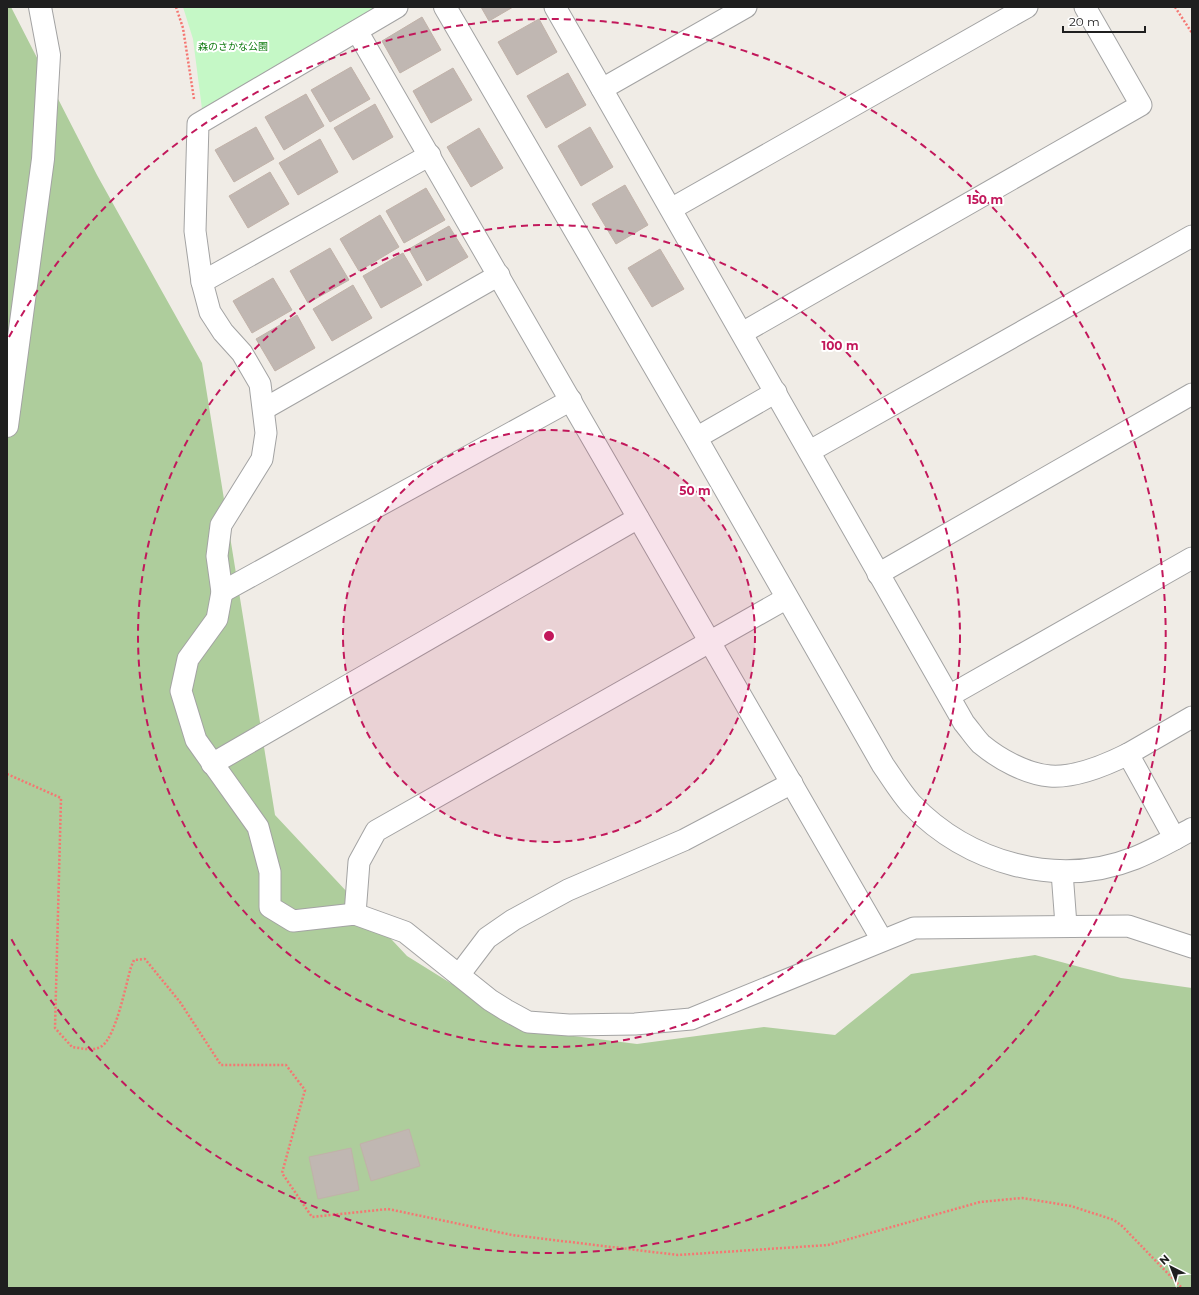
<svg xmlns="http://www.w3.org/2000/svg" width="1199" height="1295" font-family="Montserrat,'Noto Sans JP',sans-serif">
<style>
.forest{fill:#aecd9c}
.park{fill:#c5f8c6}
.building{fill:#c0b7b2;stroke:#c1b2a9}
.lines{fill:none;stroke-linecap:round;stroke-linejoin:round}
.minor-casing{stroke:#a3a3a3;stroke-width:23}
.tertiary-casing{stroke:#a3a3a3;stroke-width:24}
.path{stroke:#f57672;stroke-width:2.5;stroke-dasharray:2 2;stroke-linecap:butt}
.minor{stroke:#fff;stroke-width:21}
.tertiary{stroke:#fff;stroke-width:22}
.ring{fill:none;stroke:#c2185b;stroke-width:2;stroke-dasharray:7 5}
.labels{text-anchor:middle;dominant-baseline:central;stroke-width:4;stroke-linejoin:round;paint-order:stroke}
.park-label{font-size:10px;fill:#107b11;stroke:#fff}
.centre{fill:#c2185b;stroke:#fff;stroke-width:2}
.ring-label{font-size:12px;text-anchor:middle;font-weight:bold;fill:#c2185b;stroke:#fff;stroke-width:4;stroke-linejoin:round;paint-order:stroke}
</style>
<rect width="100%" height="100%" fill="#f0ece6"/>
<!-- forest -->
<path class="forest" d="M7,7H11L97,175L202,363L275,815L407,956L526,1030L637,1044L764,1027L835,1035L911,974L1035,955L1121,978L1192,988V1288H7Z"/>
<!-- park -->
<path class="park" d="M183,7H378L202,109L193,39Z"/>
<!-- building -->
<g class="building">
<path d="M481,7H513L489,21Z"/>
<path d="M422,17L441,50L400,73L382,41Z"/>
<path d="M539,19L557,52L517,75L498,42Z"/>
<path d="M351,67L370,99L330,122L311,90Z"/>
<path d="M453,68L472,100L431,123L413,91Z"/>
<path d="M568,73L586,105L546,128L527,96Z"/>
<path d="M306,94L324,126L284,150L265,117Z"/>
<path d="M375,104L393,137L353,160L334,128Z"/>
<path d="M256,127L274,159L234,182L215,150Z"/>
<path d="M590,127L613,167L581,186L558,146Z"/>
<path d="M479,128L503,168L471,187L447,147Z"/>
<path d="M320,139L338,172L298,195L279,163Z"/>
<path d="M270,172L289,204L248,228L229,196Z"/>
<path d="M625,185L648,225L616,244L592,204Z"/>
<path d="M426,188L445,220L404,243L386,211Z"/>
<path d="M380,215L399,247L359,271L340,239Z"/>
<path d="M449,226L468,257L427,281L409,249Z"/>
<path d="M330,248L349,280L308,303L290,271Z"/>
<path d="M660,249L684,289L652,307L628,268Z"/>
<path d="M403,253L422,285L381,308L363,276Z"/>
<path d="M273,278L292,310L252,333L233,301Z"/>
<path d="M353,285L372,318L332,341L313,309Z"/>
<path d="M297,315L315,348L275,371L256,339Z"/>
<path d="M409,1129L420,1166L371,1181L360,1144Z"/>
<path d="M351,1148L359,1190L318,1199L309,1157Z"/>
</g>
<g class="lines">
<!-- minor casing -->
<g class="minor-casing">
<g id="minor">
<path d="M397,7L198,124L195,231L202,282L210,312L223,332L242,353L260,384L266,433L262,459L221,525L217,556L222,592L217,619L188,659L181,691L196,740L258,827L270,872V907L293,921L355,914L405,932L490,1000L506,1010L528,1022L569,1025L635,1024L691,1019L914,928L1128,926L1192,947"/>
<path d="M555,7L964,723C970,730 975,738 981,744C999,759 1026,774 1050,776C1076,778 1106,765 1128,754L1175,839"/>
<path d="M357,31L882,940"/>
<path d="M602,89L746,7"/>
<path d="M671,209L1027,7"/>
<path d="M202,282L430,155"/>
<path d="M742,333L1141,105L1085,7"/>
<path d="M264,409L499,275"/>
<path d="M696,438L776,392"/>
<path d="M810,451L1192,236"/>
<path d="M878,574L1192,394"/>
<path d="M222,592L571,400"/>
<path d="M949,696L1192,558"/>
<path d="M1128,754L1192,717"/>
<path d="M212,764L638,518"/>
<path d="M1062,872L1066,925"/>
<path d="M355,914L359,862L376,831L787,598"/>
<path d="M459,975L487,938L513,920L568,890L684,840L792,783"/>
</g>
</g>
<!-- tertiary casing -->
<g class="tertiary-casing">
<g id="tertiary">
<path d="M445,7L696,438L883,765C892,778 901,793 911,804C968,863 1057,889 1135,858C1155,850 1174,839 1192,829"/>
<path d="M7,426L43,159L49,55L40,7"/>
</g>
</g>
<!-- path -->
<g class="path">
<path d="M176,7L183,28L194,99"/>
<path d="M1175,7L1192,33"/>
<path d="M7,774L61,798L55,1028L72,1047C82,1048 93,1052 102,1046C116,1036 126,984 131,967L134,960L145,959L180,1002L221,1065H286L305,1090L282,1173L312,1217L388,1209L512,1235L678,1255L828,1245L980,1202L1022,1198L1071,1206L1114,1220L1122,1226L1182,1288"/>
</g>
<!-- minor -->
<use href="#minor" class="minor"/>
<!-- tertiary -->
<use href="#tertiary" class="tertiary"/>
</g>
<!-- distance rings -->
<circle cx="549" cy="636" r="206" fill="#c2185b" fill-opacity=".12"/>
<g class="ring">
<circle cx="549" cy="636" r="206"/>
<circle cx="549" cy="636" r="411"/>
<path d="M9 337A617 617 0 1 1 9 935"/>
</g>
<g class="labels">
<!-- park labels -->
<g class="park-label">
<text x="233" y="46">森のさかな公園</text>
</g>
</g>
<circle cx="549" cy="636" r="6" class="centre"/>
<g class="ring-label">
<text x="985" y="204">150 m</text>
<text x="840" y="350">100 m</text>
<text x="695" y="495">50 m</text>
</g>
<!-- border -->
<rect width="1199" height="1295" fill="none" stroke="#1f1f1f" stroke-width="16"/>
<!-- north arrow -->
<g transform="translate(1171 1267) rotate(318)" stroke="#ffffff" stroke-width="3" paint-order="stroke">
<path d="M0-3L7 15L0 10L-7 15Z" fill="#1f1f1f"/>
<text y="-6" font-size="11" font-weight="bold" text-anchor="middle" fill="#1f1f1f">N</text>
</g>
<!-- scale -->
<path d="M1063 26v6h82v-6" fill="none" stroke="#1f1f1f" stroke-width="2"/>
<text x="1069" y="26" font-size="12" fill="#1f1f1f" stroke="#ffffff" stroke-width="3" paint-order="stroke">20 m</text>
</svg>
